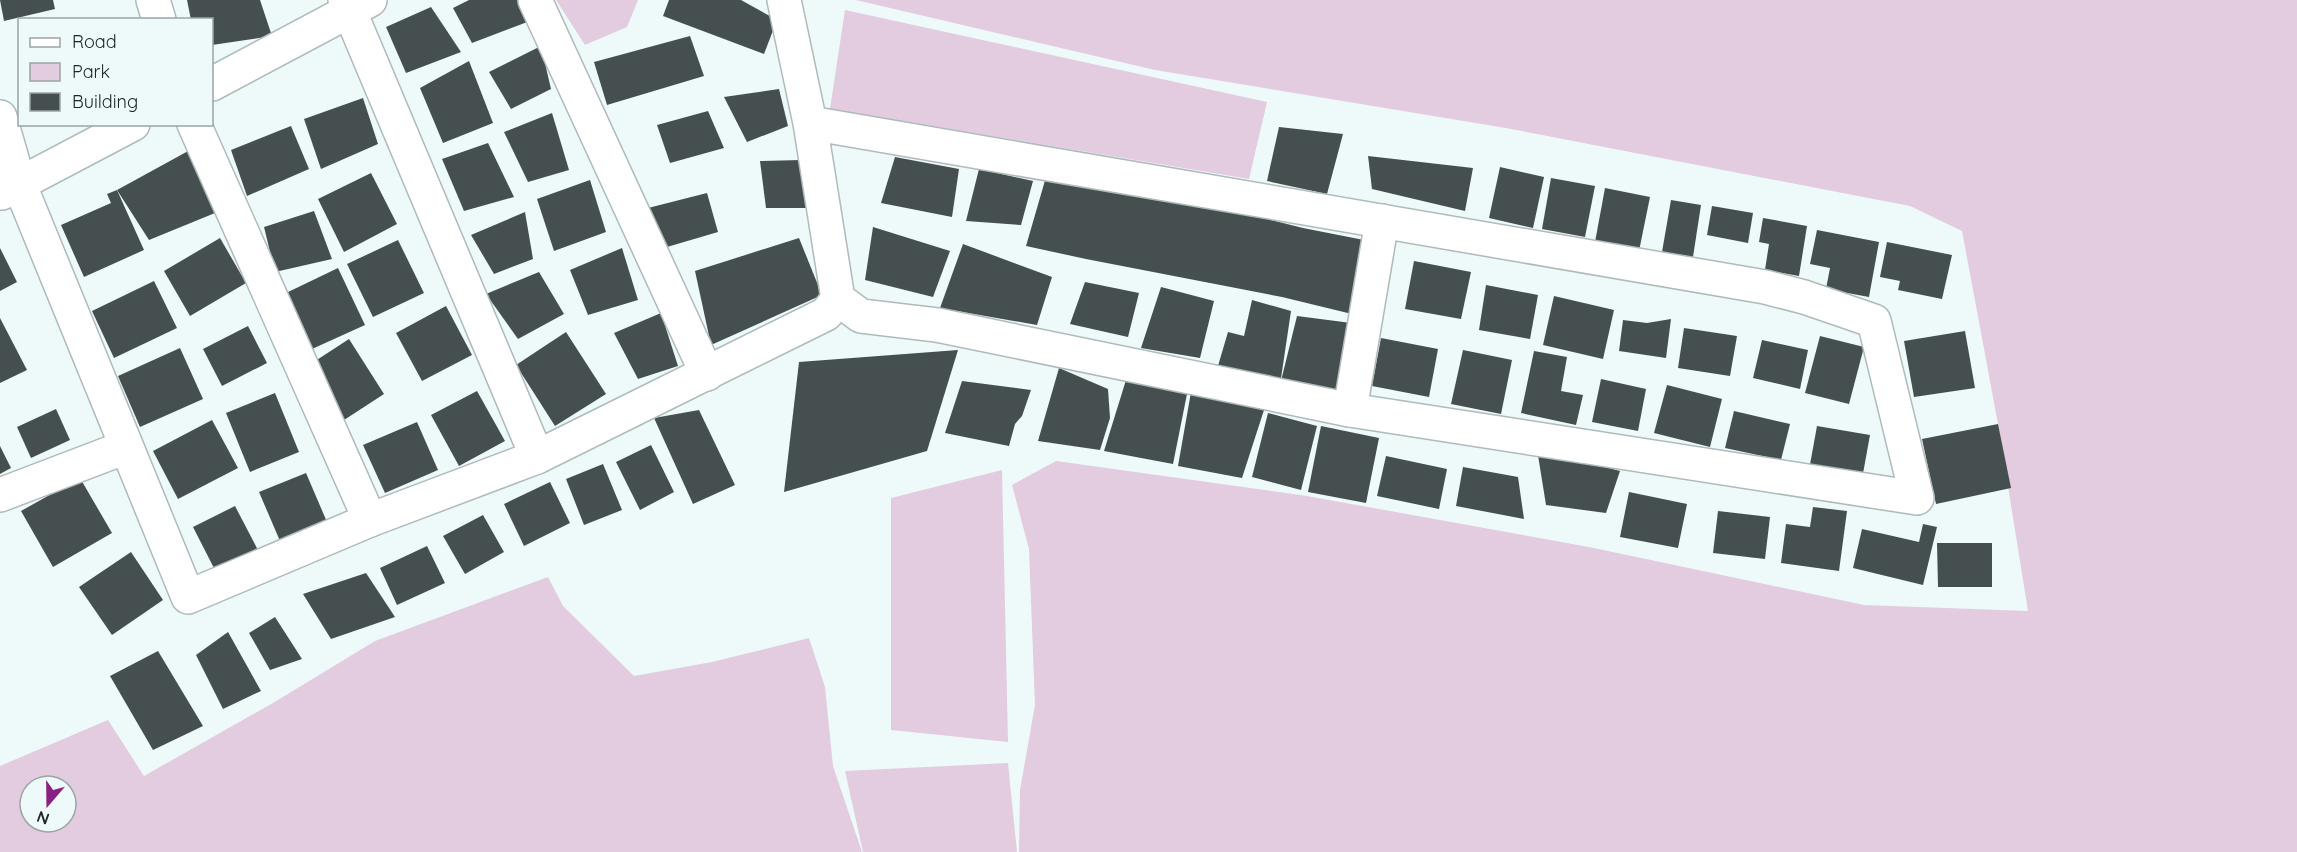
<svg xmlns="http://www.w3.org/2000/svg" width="2297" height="852" font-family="Quicksand,sans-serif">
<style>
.green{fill:#e3ccdf;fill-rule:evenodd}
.building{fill:#464f50}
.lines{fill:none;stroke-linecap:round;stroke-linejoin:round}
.minor-casing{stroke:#afbabb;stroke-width:36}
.minor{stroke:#fff;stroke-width:33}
</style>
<rect width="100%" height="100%" fill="#eef9fa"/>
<!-- green -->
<g class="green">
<path d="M556,0H638L627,27L585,45Z"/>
<path d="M856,0H2297V852H1019L1020,790L1035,705L1029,549L1012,485L1056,461L1307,496L1589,547L1864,605L2028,611L1998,424L1962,231L1910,206L1506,128L1155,70Z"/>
<path d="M845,10L1267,102L1249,179L830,109Z"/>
<path d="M1002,470L1008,742L891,730V498Z"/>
<path d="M548,577L563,606L634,676L712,662L809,638L825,687L833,766L862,852H0V766L108,720L144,776L273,703L375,641ZM30,786H66V822H30Z"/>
<path d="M1008,763L1017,852H863L845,771Z"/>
</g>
<!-- building -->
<g class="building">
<path d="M0,0H53L55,9L4,21Z"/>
<path d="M187,0H260L272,36L212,45V20H191Z"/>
<path d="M469,0H521L530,21L472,43L453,8Z"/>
<path d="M669,0H741L777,20L764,54L663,16Z"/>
<path d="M431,7L461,52L406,73L386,27Z"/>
<path d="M690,36L704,76L607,105L594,62Z"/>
<path d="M541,46L551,89L511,109L489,72Z"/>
<path d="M469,61L493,123L443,143L420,88Z"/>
<path d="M779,89L788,126L747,142L724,97Z"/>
<path d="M363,98L378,144L321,169L304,119Z"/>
<path d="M708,111L724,148L670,163L657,125Z"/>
<path d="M552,113L569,170L528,182L504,132Z"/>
<path d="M291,126L309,169L247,196L231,150Z"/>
<path d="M1279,127L1343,134L1327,194L1267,181Z"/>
<path d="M488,143L514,197L464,211L442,159Z"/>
<path d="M190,150L215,213L149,240L117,190Z"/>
<path d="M1368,156L1473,168L1465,211L1372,189Z"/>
<path d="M895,157L959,169L952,217L881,203Z"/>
<path d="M801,160L807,208H766L760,161Z"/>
<path d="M1500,167L1544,177L1533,228L1489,218Z"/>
<path d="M979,169L1033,181L1021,225L966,221Z"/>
<path d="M371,173L397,224L344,252L318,199Z"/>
<path d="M1046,177L1105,185L1174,203L1176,196L1303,228L1374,242L1356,315L1282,297L1086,259L1026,246Z"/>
<path d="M1551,178L1595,186L1585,237L1542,229Z"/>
<path d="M590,180L606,232L554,251L537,199Z"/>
<path d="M1605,188L1650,197L1639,251L1595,242Z"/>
<path d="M117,190L144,250L84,277L61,225L111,203L107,194Z"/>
<path d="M707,193L718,232L667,247L648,208Z"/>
<path d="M1671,200L1701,205L1693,257L1662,252Z"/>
<path d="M1712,206L1753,213L1748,243L1707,235Z"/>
<path d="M314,211L332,259L275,272L264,227Z"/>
<path d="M525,212L533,259L494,274L471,235Z"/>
<path d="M1763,218L1807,226L1799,276L1765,270L1769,244L1759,242Z"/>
<path d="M873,227L950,251L933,297L865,280Z"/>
<path d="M1817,230L1879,242L1869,297L1826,289L1830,268L1810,264Z"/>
<path d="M220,238L246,283L190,316L164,271Z"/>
<path d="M799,238L822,295L711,345L695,271Z"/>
<path d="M398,240L424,293L373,317L347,264Z"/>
<path d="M1887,242L1952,255L1942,299L1898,290L1900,281L1880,277Z"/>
<path d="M963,244L1052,277L1037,325L940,308Z"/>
<path d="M0,248L17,282L0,291Z"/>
<path d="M622,248L638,300L588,315L570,270Z"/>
<path d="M1414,261L1471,272L1461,319L1405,309Z"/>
<path d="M338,268L365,325L312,349L286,293Z"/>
<path d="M539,272L564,314L518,339L486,294Z"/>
<path d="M154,281L177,328L114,358L92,311Z"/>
<path d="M1085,282L1139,293L1128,337L1070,324Z"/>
<path d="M1486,285L1538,295L1530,339L1479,330Z"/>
<path d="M1161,287L1214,301L1200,358L1141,348Z"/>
<path d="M1554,296L1614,310L1603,359L1543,345Z"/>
<path d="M1252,300L1291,311L1280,385L1297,316L1359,324L1343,404L1215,376L1228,332L1244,336Z"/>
<path d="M446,306L472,355L422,381L396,333Z"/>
<path d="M661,313L678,366L638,379L614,333Z"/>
<path d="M0,318L27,370L0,383Z"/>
<path d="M1671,319L1666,358L1619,351L1623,320L1647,323Z"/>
<path d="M248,326L267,363L222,386L203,349Z"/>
<path d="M1684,328L1737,336L1730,376L1678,368Z"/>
<path d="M1965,331L1975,388L1914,397L1904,341Z"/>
<path d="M566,332L606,394L555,426L516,365Z"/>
<path d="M1820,336L1864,347L1849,404L1805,393Z"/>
<path d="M1381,338L1438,349L1429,397L1372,386Z"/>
<path d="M349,339L384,394L341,422L306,367Z"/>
<path d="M1762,340L1808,350L1800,389L1753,378Z"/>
<path d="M180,348L203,399L140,427L118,376Z"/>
<path d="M958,350L927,451L784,492L799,362Z"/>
<path d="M1463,350L1512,360L1501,414L1451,404Z"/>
<path d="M1534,351L1567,357L1561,391L1583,395L1576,425L1521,413Z"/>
<path d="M1059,368L1108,389L1110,418L1100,450L1038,441Z"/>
<path d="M1601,379L1646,389L1638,431L1592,422Z"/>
<path d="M1126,380L1187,394L1173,464L1104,451Z"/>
<path d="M962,381L1031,390L1022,416L1015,424L1009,446L945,433Z"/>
<path d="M1667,385L1722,399L1710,447L1654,433Z"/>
<path d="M477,391L505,441L459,466L431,415Z"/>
<path d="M1191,392L1264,410L1242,478L1178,466Z"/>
<path d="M275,393L299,452L250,472L226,413Z"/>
<path d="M56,409L70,440L31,458L17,427Z"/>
<path d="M699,410L735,485L693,504L654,418Z"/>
<path d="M1734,411L1790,424L1781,460L1725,448Z"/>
<path d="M1268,413L1317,426L1301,490L1252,477Z"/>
<path d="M212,420L238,468L178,499L153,451Z"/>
<path d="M417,422L438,470L385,493L363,445Z"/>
<path d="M1998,424L2011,488L1936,504L1922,439Z"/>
<path d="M1321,426L1379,438L1366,503L1308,492Z"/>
<path d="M1817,426L1870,435L1862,479L1809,470Z"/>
<path d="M651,445L674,492L640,510L616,462Z"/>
<path d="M0,446L11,468L0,474Z"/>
<path d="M1537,449L1620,471L1606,513L1546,505Z"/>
<path d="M1386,456L1447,469L1439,509L1377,496Z"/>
<path d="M603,464L622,510L584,525L566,479Z"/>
<path d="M1463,467L1518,477L1524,519L1456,506Z"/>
<path d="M306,473L327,522L280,541L259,492Z"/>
<path d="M80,478L112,533L53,567L21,511Z"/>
<path d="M550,482L570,523L524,546L504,504Z"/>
<path d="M1629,492L1687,504L1678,548L1620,537Z"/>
<path d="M235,506L259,552L217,574L193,527Z"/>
<path d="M1813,507L1847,511L1839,571L1781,563L1786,524L1810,527Z"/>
<path d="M1718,511L1770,517L1765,559L1713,553Z"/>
<path d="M483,515L504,552L465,574L443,536Z"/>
<path d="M1923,524L1937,527L1923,585L1853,568L1862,529L1919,542Z"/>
<path d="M1937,543H1992V587H1938Z"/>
<path d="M427,546L445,583L397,605L380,568Z"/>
<path d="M131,552L163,600L112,635L79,587Z"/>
<path d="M366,573L395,617L331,639L303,594Z"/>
<path d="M275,617L302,659L270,670L249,633Z"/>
<path d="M228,632L261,691L223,709L196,655Z"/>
<path d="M158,651L203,726L153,750L110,676Z"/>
</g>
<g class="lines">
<!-- minor casing -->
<g class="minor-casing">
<g id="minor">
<path d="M153,0L159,20"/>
<path d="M345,0L537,457"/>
<path d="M535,0L707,374"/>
<path d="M784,0L810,123L838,299L861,316L937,325L1350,410L1917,498L1874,321L1804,297L1765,287L810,123"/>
<path d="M212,84L370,0"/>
<path d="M0,117L19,183L188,597L370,520L537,457L826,314L838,299"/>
<path d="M194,124L370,520"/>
<path d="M2,193L133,124"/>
<path d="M1350,410L1382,221"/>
<path d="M0,495L126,447"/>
</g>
</g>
<!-- minor -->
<use href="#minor" class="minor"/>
</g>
<!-- legend -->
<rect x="18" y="18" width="195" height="108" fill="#eef9fa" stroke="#9ca4a5" stroke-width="1.5"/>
<rect x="30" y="38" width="30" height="9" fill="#ffffff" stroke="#9ca4a5" stroke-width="1.5"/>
<text x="72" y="48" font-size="18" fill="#202425">Road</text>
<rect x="30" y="63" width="30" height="18" fill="#e3ccdf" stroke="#9ca4a5" stroke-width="1.5"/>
<text x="72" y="78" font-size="18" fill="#202425">Park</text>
<rect x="30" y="93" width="30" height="18" fill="#464f50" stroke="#9ca4a5" stroke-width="1.5"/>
<text x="72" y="108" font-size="18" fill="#202425">Building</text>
<!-- north arrow -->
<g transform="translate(48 804) rotate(200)"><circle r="28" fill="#eef9fa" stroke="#9ca4a5" stroke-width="1.5"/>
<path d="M0-4.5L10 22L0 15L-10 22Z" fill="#8c1f83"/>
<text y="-9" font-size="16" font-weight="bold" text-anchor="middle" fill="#202425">N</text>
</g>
</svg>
